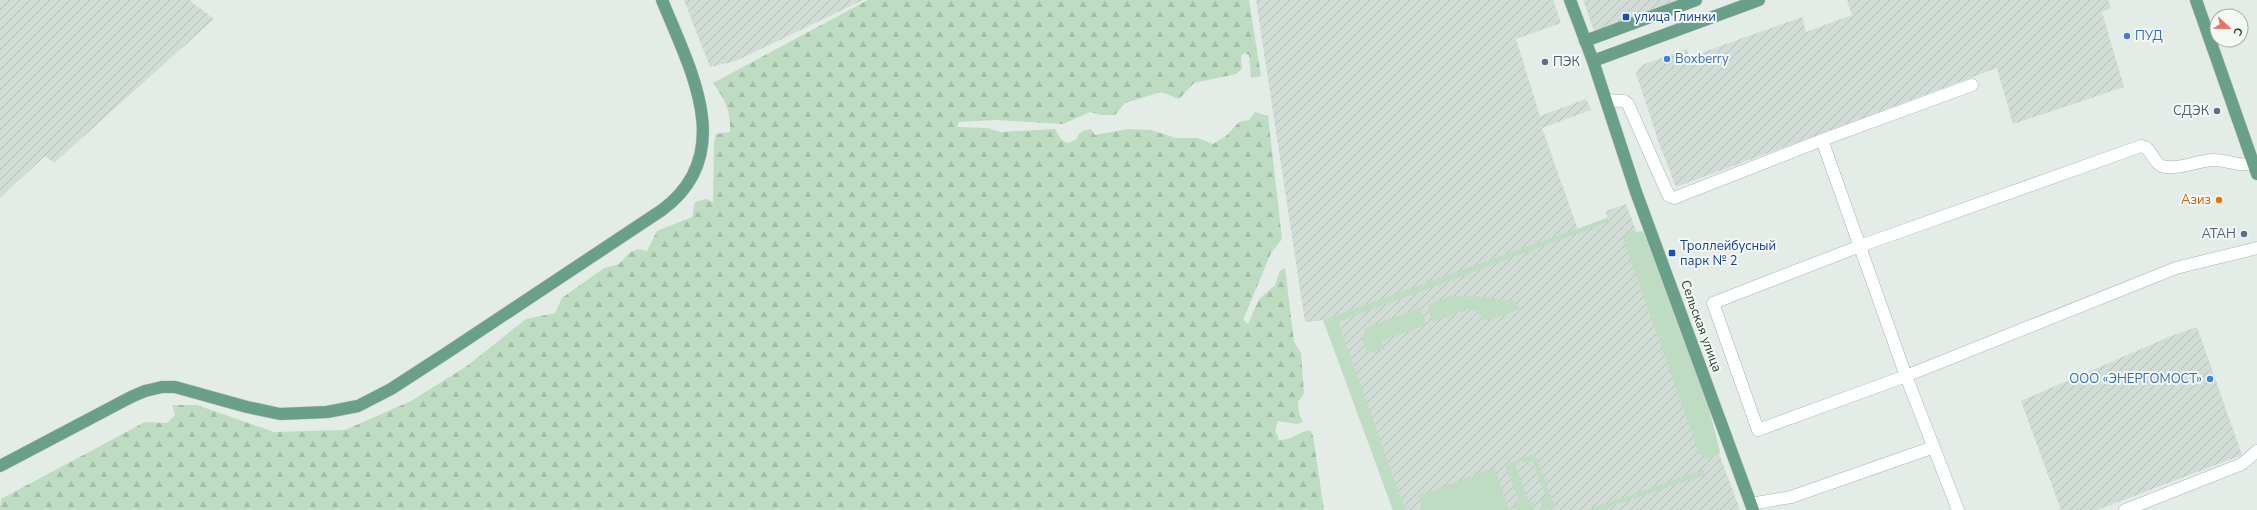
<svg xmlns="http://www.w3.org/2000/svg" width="2257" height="510" font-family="'Nunito Sans',sans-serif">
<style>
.industrial{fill:url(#industrial-furrows)}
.grass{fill:#bddcc1}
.forest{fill:url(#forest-firs)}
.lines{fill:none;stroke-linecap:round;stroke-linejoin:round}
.minor-casing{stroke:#a6b4ad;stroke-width:13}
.major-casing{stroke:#c2c9c6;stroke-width:13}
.minor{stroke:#fff;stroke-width:12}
.major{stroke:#6a9f8a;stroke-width:12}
.transit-dot{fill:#1a4fb4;stroke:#f4f9f5;stroke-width:1.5}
.shop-dot{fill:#3f7fe0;stroke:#f4f9f5;stroke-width:1.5}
.service-dot{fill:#5c6f8a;stroke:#f4f9f5;stroke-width:1.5}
.food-dot{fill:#e8710a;stroke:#f4f9f5;stroke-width:1.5}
.labels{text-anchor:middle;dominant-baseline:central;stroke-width:4;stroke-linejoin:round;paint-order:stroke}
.transit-label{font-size:13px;fill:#164399;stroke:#f4f9f5;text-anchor:start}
.shop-label{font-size:13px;fill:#366cbe;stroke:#f4f9f5;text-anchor:start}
.service-label{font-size:13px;fill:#4e5e75;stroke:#f4f9f5;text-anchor:end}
.food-label{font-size:13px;fill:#c56008;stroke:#f4f9f5;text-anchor:end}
.street-label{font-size:13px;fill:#243d33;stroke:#f4f9f5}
</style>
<defs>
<pattern id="industrial-furrows" width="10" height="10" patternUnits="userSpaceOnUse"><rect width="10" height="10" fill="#d1dcd6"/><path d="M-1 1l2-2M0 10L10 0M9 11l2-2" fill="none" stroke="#b3beb8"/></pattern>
<pattern id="forest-firs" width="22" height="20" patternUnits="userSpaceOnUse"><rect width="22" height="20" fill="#bddcc1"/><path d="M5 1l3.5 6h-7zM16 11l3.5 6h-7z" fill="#a2bea6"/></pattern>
</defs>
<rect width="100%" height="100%" fill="#e3ece7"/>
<!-- industrial -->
<g class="industrial">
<path d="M0,0H189L214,19L54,163L45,156L0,198Z"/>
<path d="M684,0H863L736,61L710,67Z"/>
<path d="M1256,0H1553L1561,23L1516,39L1540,116L1586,99L1591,110L1542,128L1578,230L1607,218L1606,211L1626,204L1740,510H1393L1324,320L1305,322Z"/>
<path d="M1583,0H1687L1595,33Z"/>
<path d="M1847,0H2108L2111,8L2102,12L2124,87L2013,124L1997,68L1676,187L1659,143L1636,73L1642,65L1687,49L1690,57L1802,17L1806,32L1852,15Z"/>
<path d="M2197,327L2242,455L2097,510H2061L2021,401L2171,336Z"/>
</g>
<!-- grass -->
<g class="grass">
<path d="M1607,218L1611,221L1338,322L1405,510H1393L1323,320Z"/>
<path d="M1632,230L1636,232L1641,231L1644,233L1708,405L1720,451L1719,454L1709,459L1699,453L1624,241L1623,237Z"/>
<path d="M1450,296L1483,297L1513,301L1520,309L1490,320H1484L1476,310L1473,311L1471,308L1433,322L1428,308L1430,304Z"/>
<path d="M1418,308L1421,311L1426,325L1381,341L1384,349L1368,353L1362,339L1366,328Z"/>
<path d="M1535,454L1555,507L1542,510L1541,499L1546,497L1532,459L1523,462L1522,458Z"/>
<path d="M1518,460L1519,464L1515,465L1529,503L1533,502L1534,510H1515L1514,506L1520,503L1505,465Z"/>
<path d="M1494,468L1509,510H1423L1418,496Z"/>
<path d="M1703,470L1705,475L1608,507V510H1587Z"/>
</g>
<!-- forest -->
<path class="forest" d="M868,0H1249L1261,76L1251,78L1249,55L1244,53L1241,57L1242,69L1236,74L1194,83L1179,99L1161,92L1125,103L1115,115H1101L1090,112L1063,124L995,120L959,122L957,127L987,128L1001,132L1055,129L1061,139L1067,143L1076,140C1079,132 1082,130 1091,129L1095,135L1128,129L1151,130L1176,138H1198L1213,144L1226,136L1239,122L1249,120L1255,112L1268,116L1282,239L1271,253L1243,320L1248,324L1259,299L1275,285L1280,271L1285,268L1294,342L1301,353L1304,394L1298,402L1299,414L1303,422L1297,424L1278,421L1275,430L1279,440C1290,441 1299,432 1310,430L1313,436L1324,510H0L1,499L145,422L167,423L175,415L172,405H197L274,432L345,430L411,401L467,366L526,319L555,313L562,298L604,268L619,264L630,252L639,249L647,251L657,231L692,217L695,202L706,199L713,202L714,143L716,134L730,132C731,111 725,99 713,83Z"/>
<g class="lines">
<!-- minor casing -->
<g class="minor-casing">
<g id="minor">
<path d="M1606,100L1624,101L1628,104L1666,190L1669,196L1674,198L1822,140L1972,85"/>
<path d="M1822,140L1906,376L1958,510"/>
<path d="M2253,164C2239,167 2228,160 2214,160C2198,160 2178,171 2162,166C2152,162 2152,147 2141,146L1860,246L1713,303L1758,430L1906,376L2176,268L2257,248"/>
<path d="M1751,504L1791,497L1934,447"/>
<path d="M2125,510L2242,464L2257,451"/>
</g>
</g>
<!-- major casing -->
<g class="major-casing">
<g id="major">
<path d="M1570,0L1593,61L1636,192L1753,510"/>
<path d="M2196,0L2257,174"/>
<path d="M1585,41L1696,0"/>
<path d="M1593,61L1759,0"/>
<path d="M0,466L131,397L145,391L162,387H175L247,407L280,414L327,412L358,406L391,389L448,352L662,210C738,154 690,69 662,0"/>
</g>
</g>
<!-- minor -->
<use href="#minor" class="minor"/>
<!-- major -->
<use href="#major" class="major"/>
</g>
<!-- markers -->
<g class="transit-dot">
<rect x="1622" y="13" width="8" height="8" rx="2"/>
<rect x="1668" y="249" width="8" height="8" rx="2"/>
</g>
<g class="shop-dot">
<circle cx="2127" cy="36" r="4"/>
<circle cx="1667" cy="59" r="4"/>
<circle cx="2210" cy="379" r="4"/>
</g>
<g class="service-dot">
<circle cx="1545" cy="62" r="4"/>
<circle cx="2217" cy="111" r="4"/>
<circle cx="2244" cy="234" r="4"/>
</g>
<circle class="food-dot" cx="2219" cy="200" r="4"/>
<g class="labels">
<!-- transit labels -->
<g class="transit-label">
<text x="1634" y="17">улица Глинки</text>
<text x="1680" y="246">Троллейбусный<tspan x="1680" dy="15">парк № 2</tspan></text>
</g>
<!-- shop labels -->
<g class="shop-label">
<text x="2135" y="36">ПУД</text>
<text x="1675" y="59">Boxberry</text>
<text x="2202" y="379" text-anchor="end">ООО «ЭНЕРГОМОСТ»</text>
</g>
<!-- service labels -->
<g class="service-label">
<text x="1553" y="62" text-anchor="start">ПЭК</text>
<text x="2209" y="111">СДЭК</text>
<text x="2236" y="234">АТАН</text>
</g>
<!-- food labels -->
<g class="food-label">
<text x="2211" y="200">Азиз</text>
</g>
<!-- street labels -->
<g class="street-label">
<text transform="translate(1701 326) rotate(70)">Сельская улица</text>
</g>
</g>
<!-- north arrow -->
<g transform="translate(2229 28) rotate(112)"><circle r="19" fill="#f4f9f5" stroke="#a1aea7"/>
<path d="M0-3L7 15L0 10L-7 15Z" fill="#eb7263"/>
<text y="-6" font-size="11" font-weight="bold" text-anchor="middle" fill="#243d33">С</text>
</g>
</svg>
